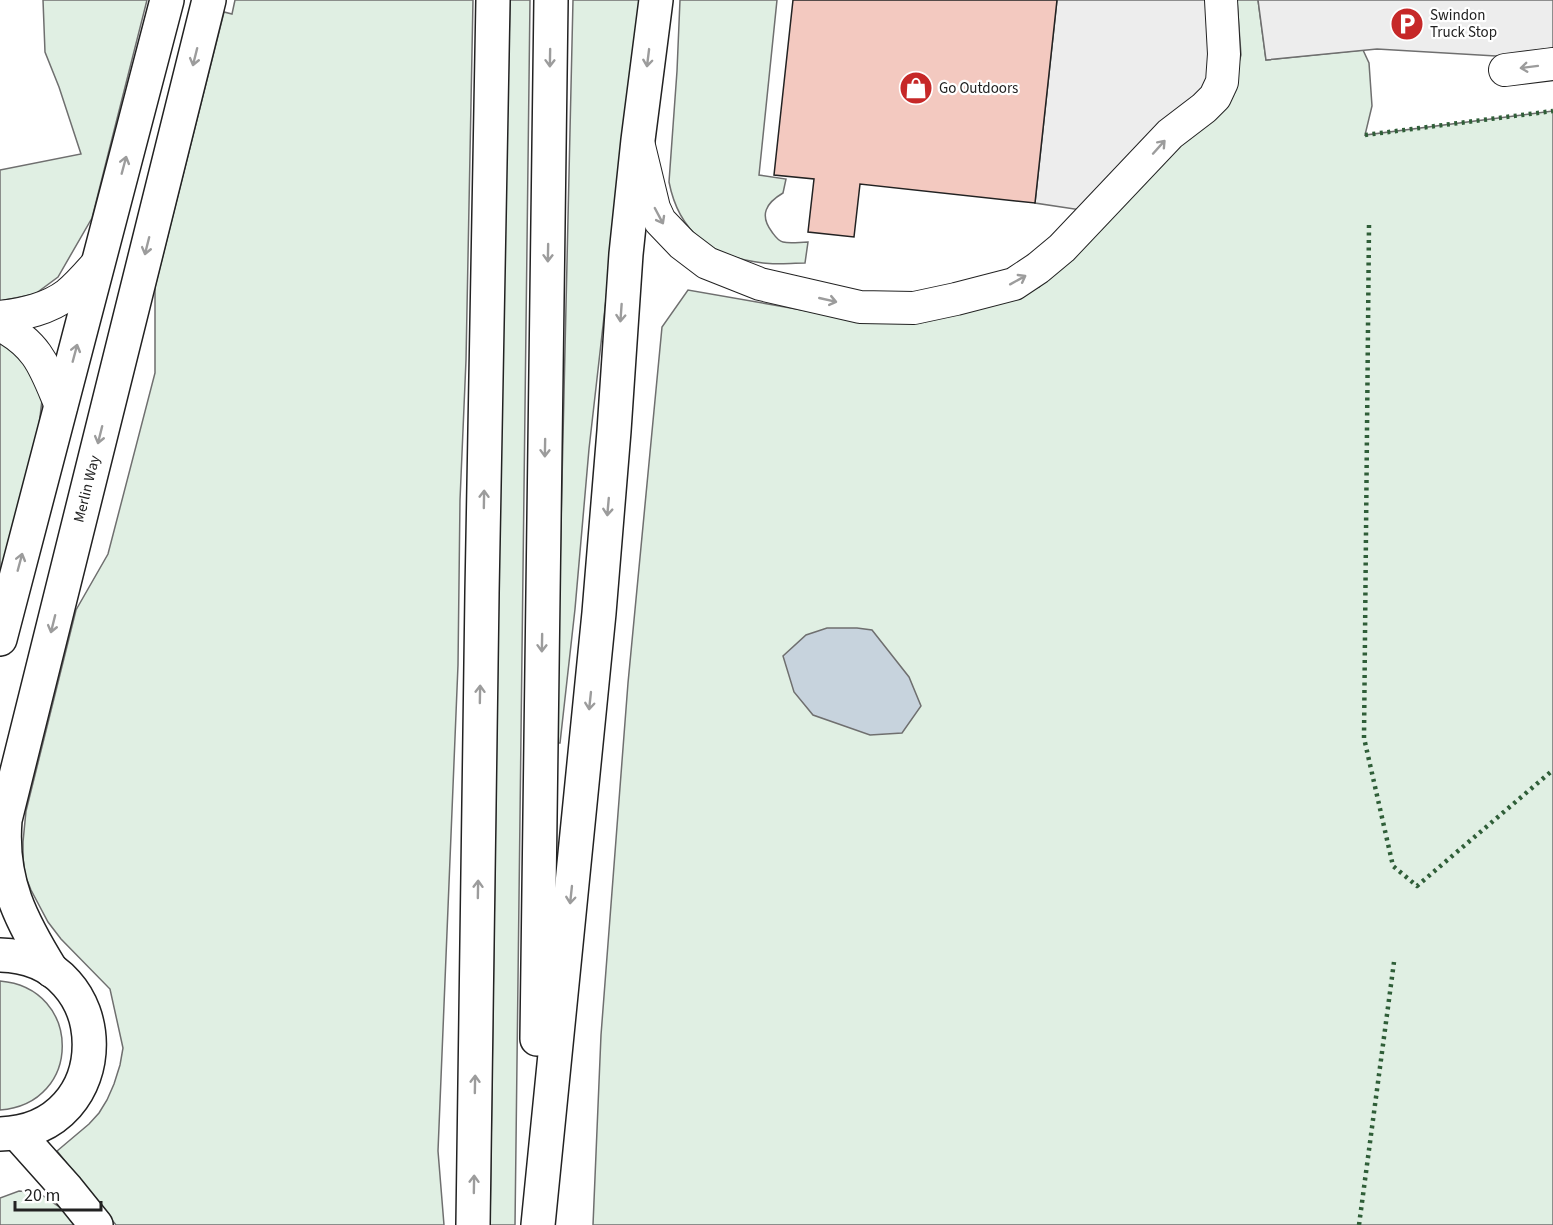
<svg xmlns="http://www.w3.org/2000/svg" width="1553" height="1225" font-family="'Source Sans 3',sans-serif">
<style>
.green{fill:#e0efe3;stroke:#6f6f6f;stroke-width:1.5}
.parking{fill:#ededed;stroke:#6f6f6f;stroke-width:1.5}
.water{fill:#c7d3dd;stroke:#6f6f6f;stroke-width:1.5}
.building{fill:#f3c9c0;stroke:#222;stroke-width:1.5}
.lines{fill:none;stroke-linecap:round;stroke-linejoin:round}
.minor-casing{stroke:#222;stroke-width:34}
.highway-casing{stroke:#222;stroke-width:36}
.minor{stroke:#fff;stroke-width:32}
.highway{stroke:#fff;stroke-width:33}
.hedge{stroke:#2f5e38;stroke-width:4.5;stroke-dasharray:3 4.5;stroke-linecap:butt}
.oneway{stroke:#9c9c9c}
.labels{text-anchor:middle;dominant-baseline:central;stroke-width:4.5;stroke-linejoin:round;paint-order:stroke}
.poi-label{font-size:15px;fill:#222;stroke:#fff;text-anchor:start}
.street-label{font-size:15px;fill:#222;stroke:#fff}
</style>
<rect width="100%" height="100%" fill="#fff"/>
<!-- green -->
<g class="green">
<path d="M43,0H147L92,218L58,277L35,294L0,301V170L81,154L59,87L45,52Z"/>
<path d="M235,0H473L466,360L460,500L458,665L438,1151L444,1225H116L57,1151L89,1124L99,1113L107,1100L114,1084L120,1065L123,1048L110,989L61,939L48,922L31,890L25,875L23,858V842L26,811L76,610L108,554L155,373V287L224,12L232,14Z"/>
<path d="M510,0H530L515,1225H490L502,345Z"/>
<path d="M573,0H640L589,449L575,609L560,743H556Z"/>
<path d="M680,0H777L759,175L786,179L783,193C766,203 759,215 772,232C775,236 778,241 783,242C790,244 800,242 808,242L805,263C791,263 776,265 763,263C712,257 679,233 669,182L677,71Z"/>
<path d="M1237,0H1258L1266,60L1363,50L1369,63L1372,106L1365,135L1553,111V1225H593L601,1035L628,683L662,327L688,290L870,322L1002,300L1039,287L1168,150L1227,106L1241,55Z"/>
<path d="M0,339L23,353L42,400L39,425L0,575Z"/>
<path d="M0,981C83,988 83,1104 0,1110Z"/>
<path d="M19,1191L39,1193L65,1211L74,1225H0V1198Z"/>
</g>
<!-- parking -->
<g class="parking">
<path d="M1057,0H1208L1209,84L1081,210L1035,203Z"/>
<path d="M1258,0H1553V48L1496,56L1377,49L1266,60Z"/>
</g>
<!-- water -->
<path class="water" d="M827,628H857L872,630L909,677L921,706L902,733L870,735L813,715L794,692L783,656L806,635Z"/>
<!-- building -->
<path class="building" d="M793,0H1057L1035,203L860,184L854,237L808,232L814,179L774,175Z"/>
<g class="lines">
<!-- minor casing -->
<g class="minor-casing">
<g id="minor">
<path d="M1505,70L1553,64"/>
<path d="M639,146L654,208L660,221L682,244L707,263L760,284L860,307L914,308L956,299L1014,284L1038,268L1062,248L1170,134L1204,108L1215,97L1222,82L1224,54L1221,0"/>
<path d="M0,317C24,314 48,309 68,294C79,285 89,273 98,263"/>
<path d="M0,325C39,345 45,368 61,406"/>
</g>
</g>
<!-- highway casing -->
<g class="highway-casing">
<g id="highway">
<path d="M0,639L167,0"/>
<path d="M0,955C118,957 120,1131 0,1134"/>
<path d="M52,971C21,921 0,881 5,820L209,0"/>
<path d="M537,1039L551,0"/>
<path d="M17,1133L67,1189L96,1225"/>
<path d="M473,1225L482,593L493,0"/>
<path d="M538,1225L599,613L614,431L626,254L638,140L656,0"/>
</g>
</g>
<!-- minor -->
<use href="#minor" class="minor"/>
<!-- highway -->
<use href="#highway" class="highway"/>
<!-- hedge -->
<g class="hedge">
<path d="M1365,135L1553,111"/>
<path d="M1369,225L1364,738L1393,866L1417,886L1553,770"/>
<path d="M1359,1225L1394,962"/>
</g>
</g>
<!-- one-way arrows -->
<defs><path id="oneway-shaft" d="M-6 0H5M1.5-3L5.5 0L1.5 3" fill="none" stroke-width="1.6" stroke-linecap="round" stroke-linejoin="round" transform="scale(1.5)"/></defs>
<g class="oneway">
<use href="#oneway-shaft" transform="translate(195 57) rotate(104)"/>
<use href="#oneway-shaft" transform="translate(550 58) rotate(91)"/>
<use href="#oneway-shaft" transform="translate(648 58) rotate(97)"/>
<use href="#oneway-shaft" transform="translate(1529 67) rotate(173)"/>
<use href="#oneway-shaft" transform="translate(1159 147) rotate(-48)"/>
<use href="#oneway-shaft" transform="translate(124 165) rotate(-75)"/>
<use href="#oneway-shaft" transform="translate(659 216) rotate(62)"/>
<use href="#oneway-shaft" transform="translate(147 246) rotate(104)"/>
<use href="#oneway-shaft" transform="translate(548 253) rotate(91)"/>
<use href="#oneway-shaft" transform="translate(1018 280) rotate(-29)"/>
<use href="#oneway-shaft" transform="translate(828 300) rotate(13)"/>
<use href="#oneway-shaft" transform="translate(621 313) rotate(94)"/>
<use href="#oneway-shaft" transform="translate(75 353) rotate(-75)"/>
<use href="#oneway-shaft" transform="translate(100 435) rotate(104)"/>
<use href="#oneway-shaft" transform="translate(545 448) rotate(91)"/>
<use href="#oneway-shaft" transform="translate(484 499) rotate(-89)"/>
<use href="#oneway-shaft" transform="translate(608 507) rotate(95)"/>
<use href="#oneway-shaft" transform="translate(20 562) rotate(-75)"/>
<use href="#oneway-shaft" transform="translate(53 624) rotate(104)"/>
<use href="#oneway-shaft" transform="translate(542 643) rotate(91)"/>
<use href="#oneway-shaft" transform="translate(480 694) rotate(-89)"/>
<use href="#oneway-shaft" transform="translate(590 701) rotate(96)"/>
<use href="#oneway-shaft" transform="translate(478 889) rotate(-89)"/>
<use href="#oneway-shaft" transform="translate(571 895) rotate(96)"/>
<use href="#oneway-shaft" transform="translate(475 1084) rotate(-89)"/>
<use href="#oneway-shaft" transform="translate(474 1184) rotate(-89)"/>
</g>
<!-- icons -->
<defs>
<g id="parking-disc" transform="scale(1.725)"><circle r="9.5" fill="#c62828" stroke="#fff"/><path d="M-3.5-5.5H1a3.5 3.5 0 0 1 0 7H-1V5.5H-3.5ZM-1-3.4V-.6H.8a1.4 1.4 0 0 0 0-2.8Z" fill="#fff"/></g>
<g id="shop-disc" transform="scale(1.725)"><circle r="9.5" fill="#c62828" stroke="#fff"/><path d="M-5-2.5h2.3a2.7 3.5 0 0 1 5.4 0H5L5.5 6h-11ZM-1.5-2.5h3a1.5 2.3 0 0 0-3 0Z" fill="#fff"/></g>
</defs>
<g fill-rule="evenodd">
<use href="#parking-disc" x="1407" y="24"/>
<use href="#shop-disc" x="916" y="88"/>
</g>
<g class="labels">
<!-- poi labels -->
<g class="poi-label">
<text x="1430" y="15">Swindon<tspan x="1430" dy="17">Truck Stop</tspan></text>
<text x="939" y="88">Go Outdoors</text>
</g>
<!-- street labels -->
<g class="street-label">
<text transform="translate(87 489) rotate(-76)">Merlin Way</text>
</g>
</g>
<!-- scale -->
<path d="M15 1201v9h86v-9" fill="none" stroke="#222222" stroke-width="3"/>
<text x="24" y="1201" font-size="18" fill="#222222" stroke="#ffffff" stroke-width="4.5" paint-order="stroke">20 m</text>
</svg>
